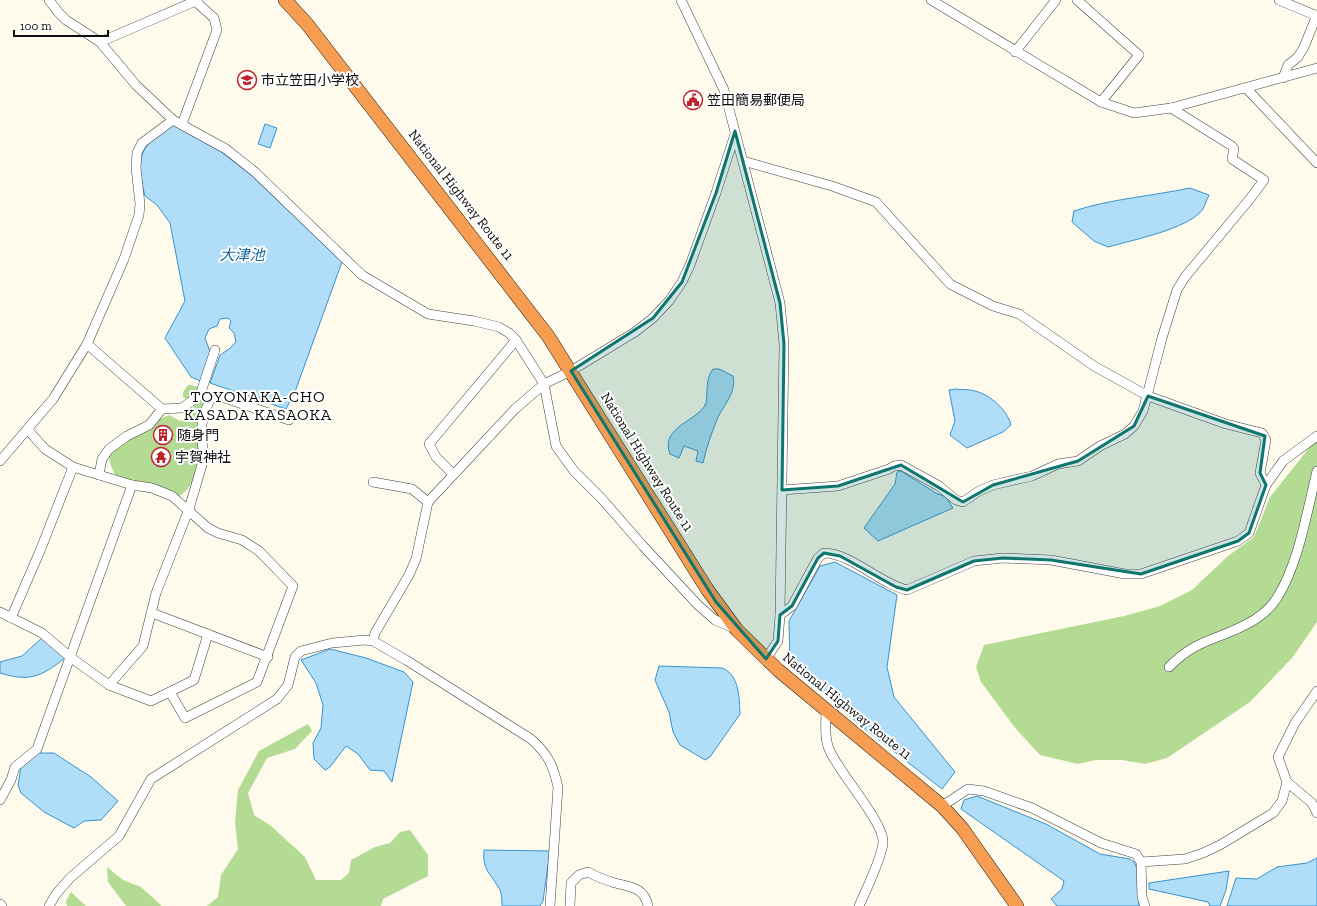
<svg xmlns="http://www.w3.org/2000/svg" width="1317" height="906" font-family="'Zilla Slab','Noto Sans JP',serif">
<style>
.forest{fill:#b4db94}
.water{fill:#b0ddf7;stroke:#3693d0}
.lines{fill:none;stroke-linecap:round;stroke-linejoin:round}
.minor-casing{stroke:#404040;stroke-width:10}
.highway-casing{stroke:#1e1e1e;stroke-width:14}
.minor{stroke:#fff;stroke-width:9}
.highway{stroke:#f79d52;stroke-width:13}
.marked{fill:#0f766e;fill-opacity:0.2;stroke:#0f766e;stroke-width:3;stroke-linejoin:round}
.labels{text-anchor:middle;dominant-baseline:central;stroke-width:4;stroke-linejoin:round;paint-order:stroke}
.poi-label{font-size:14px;fill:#0d0d0d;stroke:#fff;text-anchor:start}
.street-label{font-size:14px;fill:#0d0d0d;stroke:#fff}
.water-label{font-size:15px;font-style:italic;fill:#1464a1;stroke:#fff}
.quarter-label{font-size:16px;letter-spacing:1px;fill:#0d0d0d;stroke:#fff}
</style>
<rect width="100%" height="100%" fill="#fffbec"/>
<!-- forest -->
<g class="forest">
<path d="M188,385C199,385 208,392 214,401C211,405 208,410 207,415C200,441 206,480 179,496L145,482H131L115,475C113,470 109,462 109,457C111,426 149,426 169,415L180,421L189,417L195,404L183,397V392Z"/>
<path d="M1317,438V622L1292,658L1250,702L1167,758L1145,764L1122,760H1096L1078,764L1040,755L1016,729L981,682L976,667L984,645L1124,616L1160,606L1192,590L1228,556L1254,537L1270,497Z"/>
<path d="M308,724L312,731L295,749L267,758L248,793L254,815L271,826L305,857L316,880H341L349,873L351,860L375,847L390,843L400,832L410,830L428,855V876L383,899L381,906H207L218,897L221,875L238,849L235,822L238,790L259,751Z"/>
<path d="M107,867L123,880L141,887L162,906H126L108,882Z"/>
<path d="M71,892L86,906H67L66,901Z"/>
</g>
<!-- water -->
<g class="water">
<path d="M171,124L220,151L250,174L342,262L296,389L286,409L210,383L220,355L229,349L236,342L234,333L229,328L231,321L228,318L220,319L217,326L209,329L205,338L211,354L203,382L191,377L165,338L185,301L170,223L157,205L145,196C135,158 139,147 171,124Z"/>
<path d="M265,124L277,128L270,148L258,144Z"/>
<path d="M1190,188L1209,195C1207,199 1205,205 1203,209C1189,229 1132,240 1108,247L1094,241L1072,222L1074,211C1110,199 1152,196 1190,188Z"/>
<path d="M713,369H719L733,376C737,394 722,406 716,422C711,435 706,449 703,463L696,461L698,451L684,446L679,458L670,454C660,429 693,422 704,407C710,399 703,382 713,369Z"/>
<path d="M956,389C962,390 969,389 975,391C991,395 1007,410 1011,425L1003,432L967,448L950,435L955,421L949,390Z"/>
<path d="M901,471L936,493L946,497L953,508L878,541L864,528L895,484L897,472Z"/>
<path d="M835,562L897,595L887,667L894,697L955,772L942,789L860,725L790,661L789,621L820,566Z"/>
<path d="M43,637L65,658C41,677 29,682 0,673V662L22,656Z"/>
<path d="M330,649L366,658L404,672L413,682L392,782L384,771L370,770L358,754L346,746L330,767L325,770L314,759L313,743L321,728L323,705L316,683L301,660Z"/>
<path d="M659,666L722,668C740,675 739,698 740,714L710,757L705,760L680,745L673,732L669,712L655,680Z"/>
<path d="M34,753H54L91,777L118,801L101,820L84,821L74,828L44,812L21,793L18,785L21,767Z"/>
<path d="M977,796L1046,824L1100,854L1130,859L1134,862L1137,869L1139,906H1057L1051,899L1062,889L1064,881L961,809L964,800Z"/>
<path d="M484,850L550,851L543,901L540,906H502C502,901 502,894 500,890C491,873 482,871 484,850Z"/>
<path d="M1317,858V906H1227L1236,878L1257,879L1277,867L1307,863Z"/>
<path d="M1229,871L1226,890L1220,906H1210L1208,902L1149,889V883Z"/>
</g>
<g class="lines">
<!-- minor casing -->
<g class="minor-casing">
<g id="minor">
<path d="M49,0L58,12L66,20L100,42L136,85L173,120L226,149L255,172L362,275L428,314L474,321L499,327L509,333L516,340L544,384L556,446L574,471L602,499L643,546L698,605L715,620L736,629"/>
<path d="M681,0L724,90L780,303L784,344L780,615L778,641L766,659"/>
<path d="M931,0L1101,102L1134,113L1171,108L1317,68"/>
<path d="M1077,0L1139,55L1101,102"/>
<path d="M1279,0L1317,16"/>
<path d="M100,42L198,0"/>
<path d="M1015,52L1056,0"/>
<path d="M1283,78L1288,65L1298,57L1304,47L1317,15"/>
<path d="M1246,88L1317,163"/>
<path d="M182,124L217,30L214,18L195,1"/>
<path d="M743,161L832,186L876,202L950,284L993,306L1019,314L1094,366L1148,396L1226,424L1262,433L1266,440L1260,473L1266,485"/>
<path d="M87,344L162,409L182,408L200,395L215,350"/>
<path d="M205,397L210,399L219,396L289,420"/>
<path d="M28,430L45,449L73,467L132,485L152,488L172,496L208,528L218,533L242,540L259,551L293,586L257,682L185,718L170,692"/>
<path d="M0,461L53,399L87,344L124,259L139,215L140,204L136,168L137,153L142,143L173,120"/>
<path d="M453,474L436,457L429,444L516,340"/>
<path d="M99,475L102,459L109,449L127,436L149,425L162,409"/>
<path d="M373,482L412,489L428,502"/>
<path d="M782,490L838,486L889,469L894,466L901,465L939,486L956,500L963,502L979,491L993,485L1032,476L1058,464L1078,461L1100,446L1125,434L1134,426L1143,411L1162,338L1177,290L1185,277L1249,200L1264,180L1232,159L1234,149L1232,146L1171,108"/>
<path d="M0,612L42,633L70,657L109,685L151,701L194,680L208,634"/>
<path d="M152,613L268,657"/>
<path d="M780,615L792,606L818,558L824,553C851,553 880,584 907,590L974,561L1003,558L1051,560L1125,574H1141L1238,541L1249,533L1266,485L1283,461L1317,436"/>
<path d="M11,618L40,551L73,467"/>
<path d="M373,641L375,633L409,575L416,559L428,502L515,409L544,384L571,371L635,332L653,318L669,301L682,282L690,265L716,193L735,134"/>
<path d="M1169,667C1195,640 1214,641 1245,625C1257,619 1270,609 1277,598C1299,563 1307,511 1317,471"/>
<path d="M109,685L143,646L156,593L189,509L204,458L201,433L203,417L210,399"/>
<path d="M1317,691L1295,723L1278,757L1287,782L1312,803L1317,813"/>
<path d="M826,709C826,722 824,737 829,749C838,772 885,823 883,843C881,860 866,890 859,906"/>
<path d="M0,800L11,780L15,767L37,749L132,485"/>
<path d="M942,806L968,789L984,791L1032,808L1101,843L1136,854L1141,862L1142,897L1145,906"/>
<path d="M1141,862L1185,859L1203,853L1220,845L1273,813L1282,801L1287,782"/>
<path d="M0,904L2,906"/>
<path d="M49,906L56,894L70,878L119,836L151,779L277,699L288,685L295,657L301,651L332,643L365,640L373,641L406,660L531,739C548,754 553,765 558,787L550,906"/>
<path d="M570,906L571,883L579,875L588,872C597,877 605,880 615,883C630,887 644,887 648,906"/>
</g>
</g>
<!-- highway casing -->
<g class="highway-casing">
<path id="highway" d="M285,0L307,24L548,336L707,589L737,630L778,670L942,806L962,828L1017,906"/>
</g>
<!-- minor -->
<use href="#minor" class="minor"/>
<!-- highway -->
<use href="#highway" class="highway"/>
</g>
<!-- marked area -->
<path class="marked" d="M735,131L780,303L784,344L782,490L838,486L901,465L963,502L993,485L1078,461L1134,426L1148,396L1265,436L1260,473L1266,485L1249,533L1238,541L1141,574L1051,560L1003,558L974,561L907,590L896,587L840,556L824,553L818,558L792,606L780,615L778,641L766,659L716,602L571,371L653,318L682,282L716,193Z"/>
<!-- icons -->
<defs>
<g id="school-ring" transform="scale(1)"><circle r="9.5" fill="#fff" stroke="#bf222a" stroke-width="1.5"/><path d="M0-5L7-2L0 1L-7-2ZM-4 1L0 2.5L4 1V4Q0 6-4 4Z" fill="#bf222a"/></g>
<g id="civic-ring" transform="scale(1)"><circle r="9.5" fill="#fff" stroke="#bf222a" stroke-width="1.5"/><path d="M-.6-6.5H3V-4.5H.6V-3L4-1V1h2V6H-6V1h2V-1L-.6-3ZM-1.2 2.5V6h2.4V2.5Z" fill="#bf222a"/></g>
<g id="building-ring" transform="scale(1)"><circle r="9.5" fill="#fff" stroke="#bf222a" stroke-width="1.5"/><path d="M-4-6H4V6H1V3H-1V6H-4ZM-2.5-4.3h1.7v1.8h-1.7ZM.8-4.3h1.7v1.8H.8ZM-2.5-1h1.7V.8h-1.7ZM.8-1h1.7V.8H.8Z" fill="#bf222a"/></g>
<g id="temple-ring" transform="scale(1)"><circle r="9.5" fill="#fff" stroke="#bf222a" stroke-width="1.5"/><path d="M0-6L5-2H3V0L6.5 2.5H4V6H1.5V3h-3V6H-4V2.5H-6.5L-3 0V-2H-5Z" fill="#bf222a"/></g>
</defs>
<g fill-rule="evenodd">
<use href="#school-ring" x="247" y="80"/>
<use href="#civic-ring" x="693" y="100"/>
<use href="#building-ring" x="163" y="435"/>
<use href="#temple-ring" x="161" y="457"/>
</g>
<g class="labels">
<!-- poi labels -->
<g class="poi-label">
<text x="261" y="80">市立笠田小学校</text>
<text x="707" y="100">笠田簡易郵便局</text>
<text x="177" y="435">随身門</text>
<text x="175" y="457">宇賀神社</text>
</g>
<!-- street labels -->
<g class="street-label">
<text transform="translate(461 195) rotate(52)">National Highway Route 11</text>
<text transform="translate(647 462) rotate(58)">National Highway Route 11</text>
<text transform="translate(847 706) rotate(39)">National Highway Route 11</text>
</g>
<!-- water labels -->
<g class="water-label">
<text x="242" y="255">大津池</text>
</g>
<!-- quarter labels -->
<g class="quarter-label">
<text x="258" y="396">TOYONAKA-CHO<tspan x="258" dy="18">KASADA KASAOKA</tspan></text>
</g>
</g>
<!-- scale -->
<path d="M14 30v6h94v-6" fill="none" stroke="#0d0d0d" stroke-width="2"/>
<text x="20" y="30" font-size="12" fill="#0d0d0d" stroke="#ffffff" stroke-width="3" paint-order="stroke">100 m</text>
</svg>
